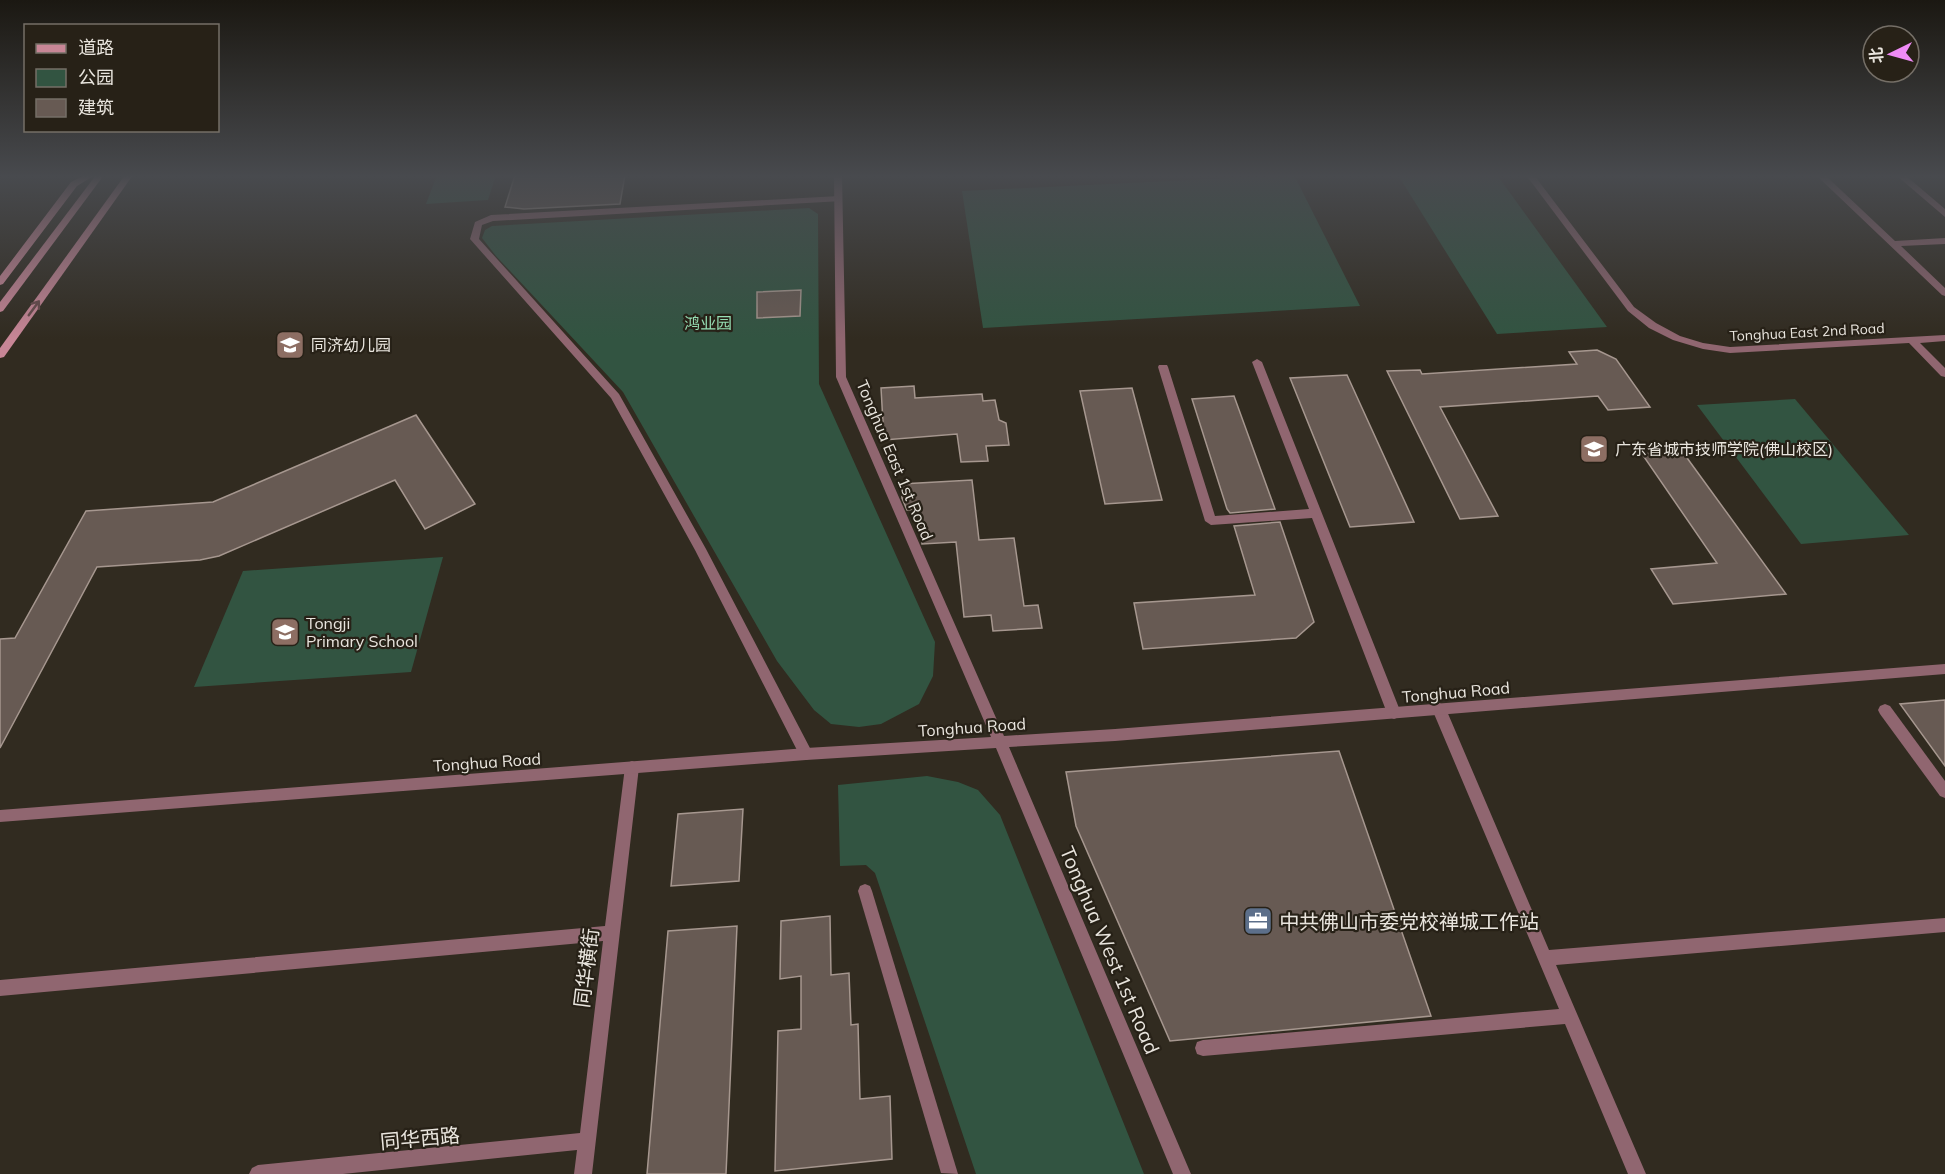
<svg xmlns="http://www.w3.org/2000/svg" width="1945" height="1174" font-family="Mulish,'Noto Sans SC',sans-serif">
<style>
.green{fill:#325441}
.building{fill:#675a53;stroke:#a6978f;stroke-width:1.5}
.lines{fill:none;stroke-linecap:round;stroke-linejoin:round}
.minor{fill:#906670;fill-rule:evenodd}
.tertiary{fill:#906670;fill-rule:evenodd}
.secondary{fill:#c88696;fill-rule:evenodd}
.oneway{stroke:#67494a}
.labels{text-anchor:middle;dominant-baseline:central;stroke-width:4.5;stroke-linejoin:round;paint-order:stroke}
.far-street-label{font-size:14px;fill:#e9e5de;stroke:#272117}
.park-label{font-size:16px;fill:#95ddb3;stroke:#272117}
.poi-label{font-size:16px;fill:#e9e5de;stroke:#272117;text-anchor:start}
.street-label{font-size:16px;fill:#e9e5de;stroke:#272117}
.near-poi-label{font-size:20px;fill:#e9e5de;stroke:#272117;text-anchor:start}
.near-street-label{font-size:20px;fill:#e9e5de;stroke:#272117}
</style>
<rect width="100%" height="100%" fill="#312b20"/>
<!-- green -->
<g class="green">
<path d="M437,175H496L488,200L426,204Z"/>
<path d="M1294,175L1360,306L983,328L962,191Z"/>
<path d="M1398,175H1497L1607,327L1497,334Z"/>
<path d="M809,208L818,214L819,384L935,642L933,676L919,704L881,724L859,727L831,724L814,710L777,661L623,392L496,256L482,238L485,230L492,226Z"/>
<path d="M1795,399L1909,535L1801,544L1697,405Z"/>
<path d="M443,557L411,672L194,687L243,571Z"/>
<path d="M927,776L958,782L978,790L1000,815L1144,1174H976L875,873L866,865L840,866L838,785Z"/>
</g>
<!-- building -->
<g class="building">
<path d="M515,175H569V177L625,175L620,204L524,209L505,207Z"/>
<path d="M801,290L800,316L757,318V292Z"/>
<path d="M1597,350L1616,359L1650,407L1608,410L1598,396L1440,407L1498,516L1460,519L1387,371L1420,370L1422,374L1577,364L1569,352Z"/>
<path d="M1347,375L1414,522L1350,527L1290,378Z"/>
<path d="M914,386L915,398L982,394L983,401L995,400L999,420L1006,423L1009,445L986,446L988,461L961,462L957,434L884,440L881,388Z"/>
<path d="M1132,388L1162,500L1105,504L1080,391Z"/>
<path d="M1234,396L1271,498L1275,509L1230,513L1227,509L1192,399Z"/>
<path d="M416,415L475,504L425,529L395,480L219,556L200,560L97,567L0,748V639L15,638L86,511L213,502Z"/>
<path d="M1682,451L1786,594L1673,604L1651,569L1717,563L1642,454Z"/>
<path d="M972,480L979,540L1014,538L1024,606L1038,605L1042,628L993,631L991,615L964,617L956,542L922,544L919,509L907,510L902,498L901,484Z"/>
<path d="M1280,522L1314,622L1296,638L1143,649L1134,603L1255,595L1234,526Z"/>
<path d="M1945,700V766L1900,704Z"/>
<path d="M1339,751L1431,1016L1170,1041L1076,826L1066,772Z"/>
<path d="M743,809L739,881L671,886L678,814Z"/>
<path d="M830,916L831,975L849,973L851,1025L858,1024L860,1099L890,1096L892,1159L775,1171L778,1031L801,1029V976L780,979L781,921Z"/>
<path d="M737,926L726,1174H647L668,931Z"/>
</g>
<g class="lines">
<!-- minor -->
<g class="minor">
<path d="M1816,175H1825L1895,241L1945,238V244L1901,246L1945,288V296L1942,295Z"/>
<path d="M1896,175H1905L1945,209V217Z"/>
<path d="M839,196L842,197V201L493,221L482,225L479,239L619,394L706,549L811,750L813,754L811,758L806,760L801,758L695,550L611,398L470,239L475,222L491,215Z"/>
<path d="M1257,359L1262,362L1401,713L1399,717L1394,719L1389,717L1387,713L1312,518L1211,525L1205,521L1158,367L1159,365H1167L1168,367L1215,516L1309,509L1252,362Z"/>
<path d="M1439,703L1444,705L1446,709L1549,950L1945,918V932L1556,965L1646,1174H1628L1565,1024L1203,1056L1197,1054L1195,1048L1197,1042L1203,1040L1559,1009L1432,709L1434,705Z"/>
<path d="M1885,704L1890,706L1945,781V798L1940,796L1880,714L1878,710L1880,706Z"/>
<path d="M632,761L637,763L639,767L592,1174H574L577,1150L343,1174H249L252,1168L258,1165L580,1133L603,941L0,996V980L605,926L625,767L627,763Z"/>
<path d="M865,884L870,886L872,891L958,1174L941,1173L858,891L860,886Z"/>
</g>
<!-- tertiary -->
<g class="tertiary">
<path d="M834,175H842L846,377L1004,736L1115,729L1945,664V674L1115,741L1009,747L1191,1174H1173L996,748L806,760L0,822V810L806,748L991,737L836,377Z"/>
<path d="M1526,175H1534L1634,307L1656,323L1680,336L1703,343L1730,347L1945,335V341L1920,343L1945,368V377L1941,376L1909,343L1730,353L1703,349L1673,340L1649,328L1628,311Z"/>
</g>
<!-- secondary -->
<g class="secondary">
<path d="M85,175H95L77,186L3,284L0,285V276L71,182Z"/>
<path d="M96,175H104L3,311L0,312V302Z"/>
<path d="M125,175H133L4,357L0,358V348Z"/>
</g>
</g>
<!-- one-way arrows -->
<defs><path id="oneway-shaft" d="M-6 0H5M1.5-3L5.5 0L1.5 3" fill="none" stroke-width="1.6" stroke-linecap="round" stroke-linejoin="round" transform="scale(1.5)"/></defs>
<use class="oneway" href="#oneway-shaft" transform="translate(34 308) rotate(-54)"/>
<!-- sky -->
<linearGradient id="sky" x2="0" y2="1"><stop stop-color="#1b1812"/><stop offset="0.52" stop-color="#484a4e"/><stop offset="1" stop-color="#484a4e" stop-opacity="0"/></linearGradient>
<rect width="1945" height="339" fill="url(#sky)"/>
<!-- icons -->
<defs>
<g id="school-square" transform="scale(1.5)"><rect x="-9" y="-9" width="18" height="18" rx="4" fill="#8d6e63" stroke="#272117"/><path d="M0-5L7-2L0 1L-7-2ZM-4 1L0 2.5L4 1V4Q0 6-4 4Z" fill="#fff"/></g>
<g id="office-square" transform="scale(1.5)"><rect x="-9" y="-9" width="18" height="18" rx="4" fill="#5c6f8a" stroke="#272117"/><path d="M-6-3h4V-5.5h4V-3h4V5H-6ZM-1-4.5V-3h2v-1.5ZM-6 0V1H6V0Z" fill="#fff"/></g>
</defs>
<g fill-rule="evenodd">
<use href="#school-square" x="290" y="345"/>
<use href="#school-square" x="1594" y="449"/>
<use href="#school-square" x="285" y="632"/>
<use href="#office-square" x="1258" y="921"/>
</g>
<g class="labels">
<!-- far-street labels -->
<g class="far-street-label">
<text transform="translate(1807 332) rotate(-3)">Tonghua East 2nd Road</text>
</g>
<!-- park labels -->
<g class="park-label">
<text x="708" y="323">鸿业园</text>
</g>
<!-- poi labels -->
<g class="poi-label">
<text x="311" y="345">同济幼儿园</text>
<text x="1615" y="449">广东省城市技师学院(佛山校区)</text>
<text x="306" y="623">Tongji<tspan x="306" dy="18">Primary School</tspan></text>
</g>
<!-- street labels -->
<g class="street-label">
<text transform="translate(895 460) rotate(67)">Tonghua East 1st Road</text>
<text transform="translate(1456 692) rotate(-5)">Tonghua Road</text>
<text transform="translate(972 727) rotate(-4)">Tonghua Road</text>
<text transform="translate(487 762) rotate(-4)">Tonghua Road</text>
</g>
<!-- near-poi labels -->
<g class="near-poi-label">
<text x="1279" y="921">中共佛山市委党校禅城工作站</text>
</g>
<!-- near-street labels -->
<g class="near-street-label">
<text transform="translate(1110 950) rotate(67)">Tonghua West 1st Road</text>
<text transform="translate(586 968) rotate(-83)">同华横街</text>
<text transform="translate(420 1138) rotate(-5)">同华西路</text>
</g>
</g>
<!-- legend -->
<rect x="24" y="24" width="195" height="108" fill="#272117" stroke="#756f67" stroke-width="1.5"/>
<rect x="36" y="44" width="30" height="9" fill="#c88696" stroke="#756f67" stroke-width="1.5"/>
<text x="78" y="54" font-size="18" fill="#e9e5de">道路</text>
<rect x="36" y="69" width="30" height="18" fill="#325441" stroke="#756f67" stroke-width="1.5"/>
<text x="78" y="84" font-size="18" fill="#e9e5de">公园</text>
<rect x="36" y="99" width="30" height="18" fill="#675a53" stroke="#756f67" stroke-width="1.5"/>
<text x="78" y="114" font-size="18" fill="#e9e5de">建筑</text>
<!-- north arrow -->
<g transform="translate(1891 54) rotate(265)"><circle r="28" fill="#272117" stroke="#756f67" stroke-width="1.5"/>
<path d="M0-4.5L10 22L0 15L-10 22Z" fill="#ef8bf6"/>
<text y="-9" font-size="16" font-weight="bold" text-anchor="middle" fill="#e9e5de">北</text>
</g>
</svg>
